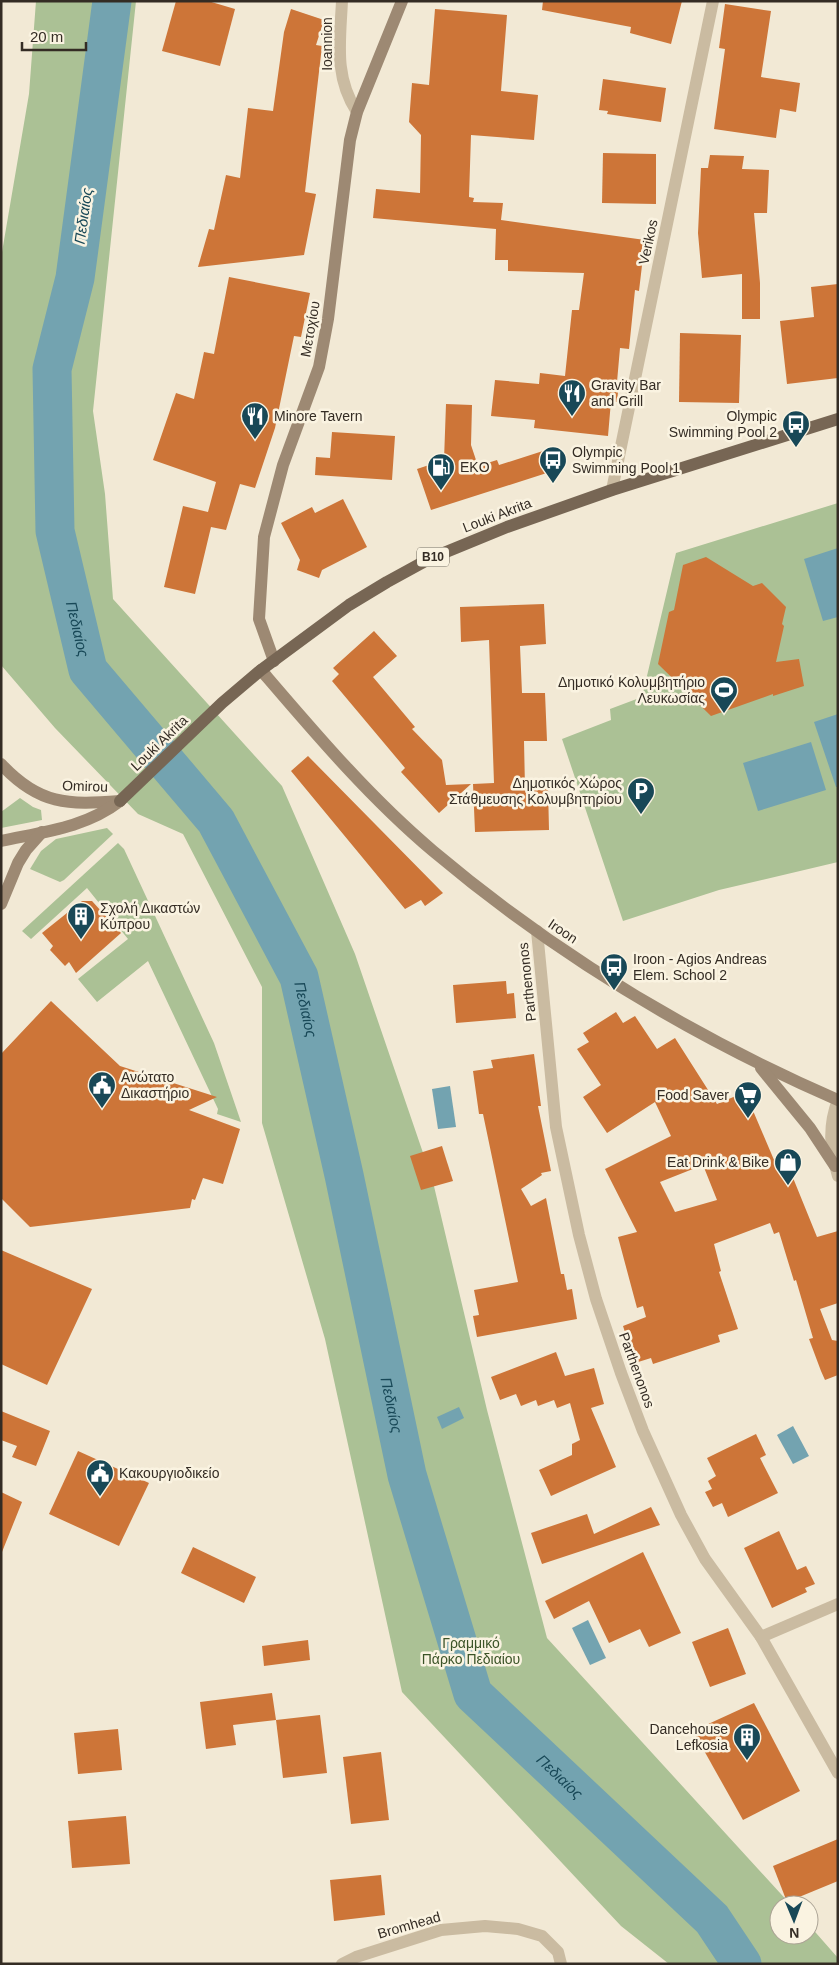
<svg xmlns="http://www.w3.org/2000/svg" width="839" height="1965" font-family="Arial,sans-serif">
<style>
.green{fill:#abc195}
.water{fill:#73a3b0}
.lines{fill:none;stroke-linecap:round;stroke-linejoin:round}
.river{stroke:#73a3b0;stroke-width:39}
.building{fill:#cd7538;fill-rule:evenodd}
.street{stroke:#cabba1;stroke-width:12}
.secondary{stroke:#9d8973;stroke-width:12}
.primary{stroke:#776654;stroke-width:12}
.labels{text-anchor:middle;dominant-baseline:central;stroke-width:5;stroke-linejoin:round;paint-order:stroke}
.shield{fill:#faf3e1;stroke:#6f685d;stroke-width:1}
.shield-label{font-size:12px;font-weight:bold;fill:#342c24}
.street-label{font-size:14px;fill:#342c24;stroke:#faf3e1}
.poi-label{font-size:14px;fill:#342c24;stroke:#faf3e1;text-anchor:start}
.park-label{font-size:14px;fill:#3b5327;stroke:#faf3e1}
.water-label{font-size:15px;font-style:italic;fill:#184857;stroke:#faf3e1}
</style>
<rect width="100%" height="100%" fill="#f2e9d5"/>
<!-- green -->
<g class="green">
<path d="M36,1H136L93,411L105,494L113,599L282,786L355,954L433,1182L487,1410L547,1638L791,1905H779V1935H809V1925L838,1958V1964H669L621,1926L402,1692L325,1339L262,1123V987L183,834L138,814L55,728L1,665V258L29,94Z"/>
<path d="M838,503V862L719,890L623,921L562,739L611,720L610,709L642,697L676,553Z"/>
<path d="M20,798L33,807L41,810L42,820L1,828V812Z"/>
<path d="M107,828L113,834L64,880L60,882L30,869L41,851L56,839Z"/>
<path d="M118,843L124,849L214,1043L241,1122L217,1114L218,1109L148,961L97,1002L78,979L128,939L87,888L31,939L22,931Z"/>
</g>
<!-- water -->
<g class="water">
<path d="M838,548V617L823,621L804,559Z"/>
<path d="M838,714V787H836L814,722Z"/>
<path d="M811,742L826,790L758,811L743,763Z"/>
<path d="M450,1086L456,1127L438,1129L432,1089Z"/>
<path d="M459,1407L464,1418L442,1429L437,1417Z"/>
<path d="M793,1426L809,1456L793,1464L777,1435Z"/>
<path d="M588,1620L606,1658L590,1665L572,1628Z"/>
</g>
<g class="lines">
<!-- river -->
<path class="river" id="s1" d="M112,1L75,278L52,369L55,531L88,670L216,821L299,977L344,1175L407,1475L473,1694L712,1919L742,1964"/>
</g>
<!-- building -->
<g class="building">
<path d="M176,1H208L235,9L220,66L162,51Z"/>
<path d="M543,1H682L671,44L630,33L631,27L542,10Z"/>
<path d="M725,4L771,11L761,77L800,83L796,112L780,109L776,138L714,129L725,49L719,48Z"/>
<path d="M291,9L324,20L316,45L322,46L305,192L316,194L304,255L198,267L209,229L214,230L226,175L240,178L248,108L273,111L284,32Z"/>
<path d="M435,9L507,15L501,91L538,95L534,140L471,135L469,197L474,198L473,202L503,203L501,220L645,240L639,291L635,290L629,349L620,348L617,382H619L617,402L611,401L608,436L534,428L535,420L491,416L495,380L539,384L540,373L565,376L572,310H579L584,273L508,271V260H495L496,229L373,218L376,189L420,193L421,135L409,122L412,83L429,85Z"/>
<path d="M603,79L666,88L661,122L607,114L608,111L599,110Z"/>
<path d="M603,153L656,154V204L602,203Z"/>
<path d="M710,155L744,156L742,169L769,170L767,213H754L760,283V319H742V274L702,278L698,233L701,168H708Z"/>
<path d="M229,277L310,293L301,337L294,336L275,428L255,488L240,484L226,530L211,527L195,594L164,587L183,506L208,512L216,482L153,460L176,393L194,399L204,352L214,354Z"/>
<path d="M838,284V378L787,384L780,321L814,317L811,287Z"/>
<path d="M680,333L741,335L739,403L679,402Z"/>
<path d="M446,404L472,405L471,445L478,466L497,460L499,465L546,450L553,471L431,510L417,469L444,460Z"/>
<path d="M332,432L395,436L392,480L315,475L316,457L330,458Z"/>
<path d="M343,499L367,547L322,570L319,578L297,570L300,560L281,523L312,507L315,513Z"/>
<path d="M706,557L753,586L762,583L786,607L782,624L784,626L776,662L799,659L804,686L773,696V694L711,716L658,664L669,612L674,610L683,565Z"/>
<path d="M544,604L546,644L520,646L522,693H545L547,741H524L525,788L548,787L549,830L475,832L473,784L494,783L489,640L461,642L460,607Z"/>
<path d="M374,631L397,656L373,677L415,727L412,729L442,760L446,785L471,784L439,813L401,772L405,768L332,681L339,674L333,668Z"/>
<path d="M308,756L443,893L425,906L421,900L405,909L291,771Z"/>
<path d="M82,901H92L121,933L76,973L69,962L65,966L50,950L53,946L42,933Z"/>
<path d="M506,981L507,994L514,993L516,1018L456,1023L453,985Z"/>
<path d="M51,1001L120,1066L217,1097L189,1110L240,1129L223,1184L203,1178L195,1200L192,1199L190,1208L30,1227L1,1198V1054Z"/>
<path d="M616,1012L623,1023L635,1016L657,1049L675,1038L717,1104L745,1092L777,1167L787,1163L817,1237L838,1231V1303L820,1309L832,1340L838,1341V1375L825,1380L821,1371L809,1339L813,1338L796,1280L794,1281L779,1232L774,1234L770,1223L714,1244L721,1271L719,1272L738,1329L718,1335L720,1342L653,1364L651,1358L635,1363L623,1326L646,1317L643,1306L637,1308L618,1237L637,1232L605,1169L671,1136L655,1102L607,1133L583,1097L601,1085L577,1049L589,1042L583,1033ZM703,1165L717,1200L675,1212L660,1182Z"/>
<path d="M534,1054L541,1106H538L551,1171L541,1173L542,1175L521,1189L531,1206L546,1198L561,1274H564L567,1290L572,1289L577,1319L477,1337L473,1316L479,1315L474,1290L518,1282L483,1114H479L473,1071L493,1068L491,1060Z"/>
<path d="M442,1146L453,1181L421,1190L410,1156Z"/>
<path d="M1,1250L92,1289L47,1385L1,1364Z"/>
<path d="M556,1352L565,1376L594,1368L604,1404L591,1408L616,1467L551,1496L539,1470L572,1455V1444L580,1440L570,1403L557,1408L554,1400L538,1406L536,1400L521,1406L516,1394L500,1400L491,1377Z"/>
<path d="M1,1411L50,1431L36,1466L12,1457L17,1446L1,1440Z"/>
<path d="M756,1434L766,1455L760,1458L778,1493L728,1517L722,1503L713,1507L705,1492L712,1489L708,1481L716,1476L707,1458Z"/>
<path d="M78,1451L149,1483L119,1546L49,1514Z"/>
<path d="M1,1492L22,1502L2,1552H1Z"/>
<path d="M651,1507L660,1525L542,1564L531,1533L587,1514L594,1534Z"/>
<path d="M779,1531L797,1570L806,1566L815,1584L805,1588L807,1592L772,1608L744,1548Z"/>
<path d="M193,1547L256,1577L244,1603L181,1573Z"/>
<path d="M643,1552L681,1633L649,1647L640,1629L609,1643L589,1601L554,1619L545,1601Z"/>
<path d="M728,1628L746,1674L710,1687L692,1642Z"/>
<path d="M308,1640L310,1660L264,1666L262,1646Z"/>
<path d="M272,1693L276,1720L233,1725L236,1745L206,1749L200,1702Z"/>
<path d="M754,1703L800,1791L743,1820L693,1731Z"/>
<path d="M320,1715L327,1773L283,1778L276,1720Z"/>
<path d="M118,1729L122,1770L78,1774L74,1733Z"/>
<path d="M381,1752L389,1820L351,1824L343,1757Z"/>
<path d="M126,1816L130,1864L72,1868L68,1821Z"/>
<path d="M838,1839V1881L787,1902L773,1866Z"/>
<path d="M381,1875L385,1915L334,1921L330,1880Z"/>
</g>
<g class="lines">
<!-- street -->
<g class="street">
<path d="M342,1C340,42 334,77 357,112"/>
<path d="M612,490L713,1"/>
<path d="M537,931L556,1127L579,1235L596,1299L621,1373L643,1431L681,1515L705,1559L761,1637L838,1773"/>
<path d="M838,1100C828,1126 830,1150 838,1176"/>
<path d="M761,1637L838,1604"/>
<path d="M342,1964L356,1957L441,1930L485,1926L518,1929L542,1936L558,1952L561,1964"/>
</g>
<!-- secondary -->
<g class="secondary">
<path d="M274,661L259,619L264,537L283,465L319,367L328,319L350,140L357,112L402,1"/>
<path d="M261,670C315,733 369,797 433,851C554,953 693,1037 838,1100"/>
<path d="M1,764C39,805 68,805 120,801"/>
<path d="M1,841C43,832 85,828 120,801"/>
<path d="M1,904L18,863L26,850L42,832"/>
<path d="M761,1068L810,1128L835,1166"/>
</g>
<!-- primary -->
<path class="primary" d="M120,801L222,703L261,670L349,605L387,582L429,559L507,527L612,490L838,419"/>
</g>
<!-- icons -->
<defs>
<g id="restaurant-pin" transform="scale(1.4375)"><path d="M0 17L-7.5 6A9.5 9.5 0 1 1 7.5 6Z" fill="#184857" stroke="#faf3e1"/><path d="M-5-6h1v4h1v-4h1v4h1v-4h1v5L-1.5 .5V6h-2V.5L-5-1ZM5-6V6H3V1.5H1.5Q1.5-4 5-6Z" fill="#fff"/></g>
<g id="bus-pin" transform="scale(1.4375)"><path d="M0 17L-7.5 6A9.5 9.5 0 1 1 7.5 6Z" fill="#184857" stroke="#faf3e1"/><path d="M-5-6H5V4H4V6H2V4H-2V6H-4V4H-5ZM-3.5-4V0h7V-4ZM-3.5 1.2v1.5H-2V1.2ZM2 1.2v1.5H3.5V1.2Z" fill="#fff"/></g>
<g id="fuel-pin" transform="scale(1.4375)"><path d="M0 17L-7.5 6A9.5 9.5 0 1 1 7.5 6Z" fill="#184857" stroke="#faf3e1"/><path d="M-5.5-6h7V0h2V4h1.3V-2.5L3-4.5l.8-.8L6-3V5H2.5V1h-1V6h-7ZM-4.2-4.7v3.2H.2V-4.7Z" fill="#fff"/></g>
<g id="stadium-pin" transform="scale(1.4375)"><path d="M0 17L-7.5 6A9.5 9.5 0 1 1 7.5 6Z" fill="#184857" stroke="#faf3e1"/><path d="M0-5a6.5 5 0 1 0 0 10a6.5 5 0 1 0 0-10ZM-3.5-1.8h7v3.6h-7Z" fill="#fff"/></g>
<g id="parking-pin" transform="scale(1.4375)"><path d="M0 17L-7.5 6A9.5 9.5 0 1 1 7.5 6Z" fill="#184857" stroke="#faf3e1"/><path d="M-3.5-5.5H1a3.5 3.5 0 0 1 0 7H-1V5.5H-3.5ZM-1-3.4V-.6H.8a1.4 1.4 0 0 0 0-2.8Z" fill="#fff"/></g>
<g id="building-pin" transform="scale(1.4375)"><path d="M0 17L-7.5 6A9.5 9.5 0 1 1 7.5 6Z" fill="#184857" stroke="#faf3e1"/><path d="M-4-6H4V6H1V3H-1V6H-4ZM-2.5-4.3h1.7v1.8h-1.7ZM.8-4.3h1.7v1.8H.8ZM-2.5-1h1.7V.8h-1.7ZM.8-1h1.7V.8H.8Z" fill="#fff"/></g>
<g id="civic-pin" transform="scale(1.4375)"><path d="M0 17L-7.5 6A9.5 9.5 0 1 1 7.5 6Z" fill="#184857" stroke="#faf3e1"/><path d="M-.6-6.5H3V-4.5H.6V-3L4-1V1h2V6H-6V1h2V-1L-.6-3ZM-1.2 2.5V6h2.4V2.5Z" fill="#fff"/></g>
<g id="supermarket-pin" transform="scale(1.4375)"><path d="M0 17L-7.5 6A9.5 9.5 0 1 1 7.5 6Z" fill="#184857" stroke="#faf3e1"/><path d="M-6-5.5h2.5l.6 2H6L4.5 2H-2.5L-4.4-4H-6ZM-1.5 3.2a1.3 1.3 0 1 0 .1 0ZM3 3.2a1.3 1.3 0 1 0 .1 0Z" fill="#fff"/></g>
<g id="shop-pin" transform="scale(1.4375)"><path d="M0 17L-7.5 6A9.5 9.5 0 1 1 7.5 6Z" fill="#184857" stroke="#faf3e1"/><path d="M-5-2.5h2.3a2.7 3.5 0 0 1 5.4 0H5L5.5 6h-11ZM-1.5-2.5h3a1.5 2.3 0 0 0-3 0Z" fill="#fff"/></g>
</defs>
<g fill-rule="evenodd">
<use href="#restaurant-pin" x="572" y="393"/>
<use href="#restaurant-pin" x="255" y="416"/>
<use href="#bus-pin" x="796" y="424"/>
<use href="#bus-pin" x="553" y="460"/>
<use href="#fuel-pin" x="441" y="467"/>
<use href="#stadium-pin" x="724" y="690"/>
<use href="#parking-pin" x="641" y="791"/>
<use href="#building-pin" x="81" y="916"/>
<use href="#bus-pin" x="614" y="967"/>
<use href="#civic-pin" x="102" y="1085"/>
<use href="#supermarket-pin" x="748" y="1095"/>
<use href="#shop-pin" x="788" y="1162"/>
<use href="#civic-pin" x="100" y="1473"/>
<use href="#building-pin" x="747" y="1737"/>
</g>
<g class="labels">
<!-- shield labels -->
<rect class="shield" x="417" y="547.5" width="32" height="19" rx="4"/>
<g class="shield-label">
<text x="433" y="557">B10</text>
</g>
<!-- street labels -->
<g class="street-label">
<text transform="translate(327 44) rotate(-90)">Ioannion</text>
<text transform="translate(648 242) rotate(-78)">Verikos</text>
<text transform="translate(310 329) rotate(-80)">Μετοχίου</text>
<text transform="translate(497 515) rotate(-21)">Louki Akrita</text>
<text transform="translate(159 743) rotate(-44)">Louki Akrita</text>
<text transform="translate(85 786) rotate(2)">Omirou</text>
<text transform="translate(563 931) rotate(34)">Iroon</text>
<text transform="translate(527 982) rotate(-96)">Parthenonos</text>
<text transform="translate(637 1370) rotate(70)">Parthenonos</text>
<text transform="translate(409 1925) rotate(-16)">Bromhead</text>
</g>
<!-- poi labels -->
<g class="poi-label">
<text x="591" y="385">Gravity Bar<tspan x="591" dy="16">and Grill</tspan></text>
<text x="274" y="416">Minore Tavern</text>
<text x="777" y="416" text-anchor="end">Olympic<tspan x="777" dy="16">Swimming Pool 2</tspan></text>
<text x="572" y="452">Olympic<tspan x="572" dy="16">Swimming Pool 1</tspan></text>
<text x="460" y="467">EKO</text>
<text x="705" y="682" text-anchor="end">Δημοτικό Κολυμβητήριο<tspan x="705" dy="16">Λευκωσίας</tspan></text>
<text x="622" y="783" text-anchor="end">Δημοτικός Χώρος<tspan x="622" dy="16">Στάθμευσης Κολυμβητηρίου</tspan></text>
<text x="100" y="908">Σχολή Δικαστών<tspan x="100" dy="16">Κύπρου</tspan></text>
<text x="633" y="959">Iroon - Agios Andreas<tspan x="633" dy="16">Elem. School 2</tspan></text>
<text x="121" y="1077">Ανώτατο<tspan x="121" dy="16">Δικαστήριο</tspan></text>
<text x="729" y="1095" text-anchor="end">Food Saver</text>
<text x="769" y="1162" text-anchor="end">Eat Drink &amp; Bike</text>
<text x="119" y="1473">Κακουργιοδικείο</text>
<text x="728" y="1729" text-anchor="end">Dancehouse<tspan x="728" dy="16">Lefkosia</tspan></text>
</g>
<!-- park labels -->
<g class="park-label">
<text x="471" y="1643">Γραμμικό<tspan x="471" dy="16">Πάρκο Πεδιαίου</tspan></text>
</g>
<!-- water labels -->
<g class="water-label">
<text transform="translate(83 216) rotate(-82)">Πεδιαίος</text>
<text stroke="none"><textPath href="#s1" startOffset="636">Πεδιαίος</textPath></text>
<text stroke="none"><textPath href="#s1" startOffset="1086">Πεδιαίος</textPath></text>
<text stroke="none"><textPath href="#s1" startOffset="1491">Πεδιαίος</textPath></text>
<text stroke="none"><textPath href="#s1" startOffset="1911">Πεδιαίος</textPath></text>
</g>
</g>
<!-- border -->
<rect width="839" height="1965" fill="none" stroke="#342c24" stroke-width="5"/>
<!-- north arrow -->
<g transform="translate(794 1920) rotate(179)"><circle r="24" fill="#faf3e1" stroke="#aba395"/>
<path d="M0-4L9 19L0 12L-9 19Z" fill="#184857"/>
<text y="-8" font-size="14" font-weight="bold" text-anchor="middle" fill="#342c24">N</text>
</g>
<!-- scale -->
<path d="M22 42v8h64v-8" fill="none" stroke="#342c24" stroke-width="2.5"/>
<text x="30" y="42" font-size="15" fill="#342c24" stroke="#faf3e1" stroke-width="4" paint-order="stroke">20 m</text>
</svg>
